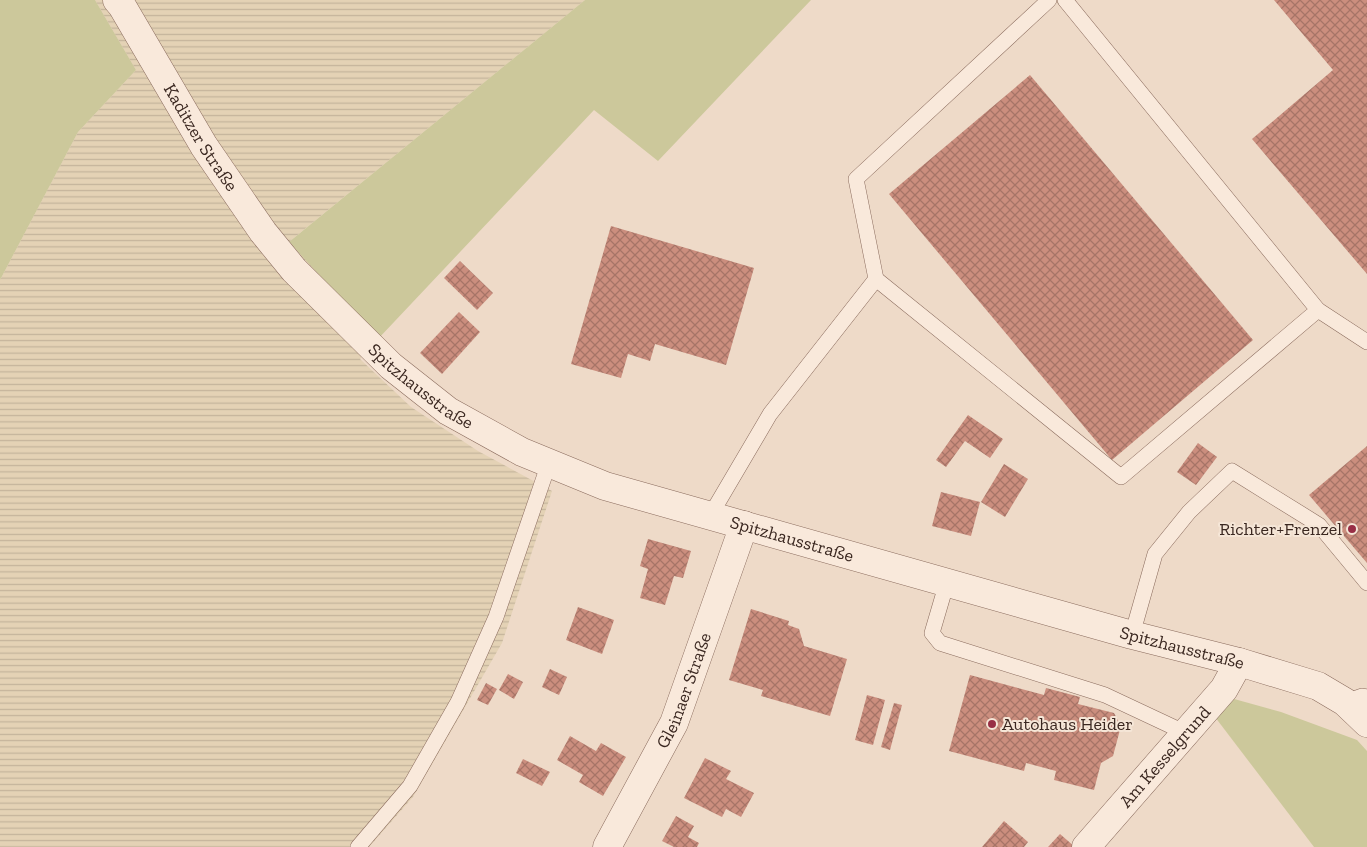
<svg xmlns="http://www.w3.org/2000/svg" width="1367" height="847" font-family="'Zilla Slab',serif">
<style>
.farmland{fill:url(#farmland-rules)}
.green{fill:#ccc89b}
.building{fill:url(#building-cross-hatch)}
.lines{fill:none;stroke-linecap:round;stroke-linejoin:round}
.lane-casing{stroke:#8a6b5d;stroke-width:16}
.street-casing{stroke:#8a6b5d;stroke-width:29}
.lane{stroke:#f9e9db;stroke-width:15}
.street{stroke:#f9e9db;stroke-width:28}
.poi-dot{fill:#982e45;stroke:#f5e6d7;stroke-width:2}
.labels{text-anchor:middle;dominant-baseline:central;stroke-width:4;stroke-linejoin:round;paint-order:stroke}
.street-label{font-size:18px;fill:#3a2720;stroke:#f5e6d7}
.poi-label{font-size:18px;fill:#3a2720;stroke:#f5e6d7;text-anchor:end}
</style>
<defs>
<pattern id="farmland-rules" width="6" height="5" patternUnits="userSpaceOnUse" patternTransform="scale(1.25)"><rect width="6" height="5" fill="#e4d2b5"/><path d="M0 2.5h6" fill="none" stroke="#c4b49b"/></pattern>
<pattern id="building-cross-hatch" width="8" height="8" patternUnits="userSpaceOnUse" patternTransform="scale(1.25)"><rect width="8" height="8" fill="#cb8e7e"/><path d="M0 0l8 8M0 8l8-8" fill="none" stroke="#a67467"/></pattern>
</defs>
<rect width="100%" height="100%" fill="#eedac8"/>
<!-- farmland -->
<path class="farmland" d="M95,0H585L290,241L378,339L360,359L411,407L478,451L552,491L502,643L413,797L369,847H0V280L78,132L136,70Z"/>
<!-- green -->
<g class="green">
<path d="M0,0H95L136,70L78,132L0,280Z"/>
<path d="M585,0H811L658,161L594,110L378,339L289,242Z"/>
<path d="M1227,697L1281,712L1357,740L1367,751V847H1314L1215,717Z"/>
</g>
<!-- building -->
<g class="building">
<path d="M1274,0H1367V274L1252,139L1333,70Z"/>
<path d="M1030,75L1253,340L1112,460L889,194Z"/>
<path d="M611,226L754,268L726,365L655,344L650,361L628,354L621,378L571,364Z"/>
<path d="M460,261L493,293L477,310L444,278Z"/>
<path d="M459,312L480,332L442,374L420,353Z"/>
<path d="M968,415L1003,439L990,458L965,441L946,467L936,460Z"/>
<path d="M1198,443L1217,457L1196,485L1177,472Z"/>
<path d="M1367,446V563L1309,495Z"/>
<path d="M1004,464L1028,479L1005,517L981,502Z"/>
<path d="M941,492L980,502L971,536L932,526Z"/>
<path d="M648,539L691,551L683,578L674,576L665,605L640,598L648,569L640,566Z"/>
<path d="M578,607L614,620L602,654L566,640Z"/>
<path d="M751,609L789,621L788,625L799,629L804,646L847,659L830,716L761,696L763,690L729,680Z"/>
<path d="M550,669L567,677L559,695L542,687Z"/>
<path d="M508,674L523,682L514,699L499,690Z"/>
<path d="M970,675L1044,695L1046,688L1080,697L1078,704L1114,713L1121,726L1113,756L1101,763L1094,790L1054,780L1056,771L1026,763L1024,771L949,751Z"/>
<path d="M486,683L497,689L488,705L477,700Z"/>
<path d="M867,695L885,700L873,745L855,740Z"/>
<path d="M894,703L902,705L890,750L881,747Z"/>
<path d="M570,736L596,751L601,743L626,757L603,796L579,782L583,775L557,760Z"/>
<path d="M705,758L731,771L726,779L754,793L741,817L726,809L722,817L684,798Z"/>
<path d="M523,759L550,772L542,786L516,773Z"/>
<path d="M676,816L694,826L688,837L699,843L697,847H674L662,841Z"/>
<path d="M1004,821L1028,842L1024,847H982Z"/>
<path d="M1060,834L1075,847H1048Z"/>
</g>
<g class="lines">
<!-- lane casing -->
<g class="lane-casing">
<g id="lane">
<path d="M876,279L1121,477L1318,310L1065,0"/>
<path d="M1318,310L1367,342"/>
<path d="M710,516L770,414L876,279L856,179L1049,0"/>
<path d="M947,582L932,633L940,643L1105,695L1186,733"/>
<path d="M1132,635L1155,554L1189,512L1232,471L1319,525L1367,583"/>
<path d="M1345,702L1362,696L1367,697"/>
<path d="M358,847L410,786L458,702L496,617L549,463"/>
</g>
</g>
<!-- street casing -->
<g class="street-casing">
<g id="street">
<path id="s1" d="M117,0L122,6L204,146L263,232L294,270L391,366L448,411L522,452L605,486L1132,635L1239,662L1318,686L1345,702L1367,723"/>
<path id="s2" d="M607,847L674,723L744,525"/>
<path id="s3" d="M1086,847L1224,689L1239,662"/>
</g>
</g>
<!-- lane -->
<use href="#lane" class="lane"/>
<!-- street -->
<use href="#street" class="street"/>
</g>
<!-- markers -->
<g class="poi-dot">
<circle cx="1352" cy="529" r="5"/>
<circle cx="992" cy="724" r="5"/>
</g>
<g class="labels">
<!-- street labels -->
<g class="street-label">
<text stroke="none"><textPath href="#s1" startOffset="161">Kaditzer Straße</textPath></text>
<text stroke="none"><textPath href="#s1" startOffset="496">Spitzhausstraße</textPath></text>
<text stroke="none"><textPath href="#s1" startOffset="901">Spitzhausstraße</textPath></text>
<text stroke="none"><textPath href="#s1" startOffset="1306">Spitzhausstraße</textPath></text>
<text stroke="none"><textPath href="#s2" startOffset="175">Gleinaer Straße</textPath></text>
<text stroke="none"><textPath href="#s3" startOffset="120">Am Kesselgrund</textPath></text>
</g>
<!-- poi labels -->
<g class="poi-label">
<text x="1342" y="529">Richter+Frenzel</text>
<text x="1002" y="724" text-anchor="start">Autohaus Heider</text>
</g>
</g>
</svg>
